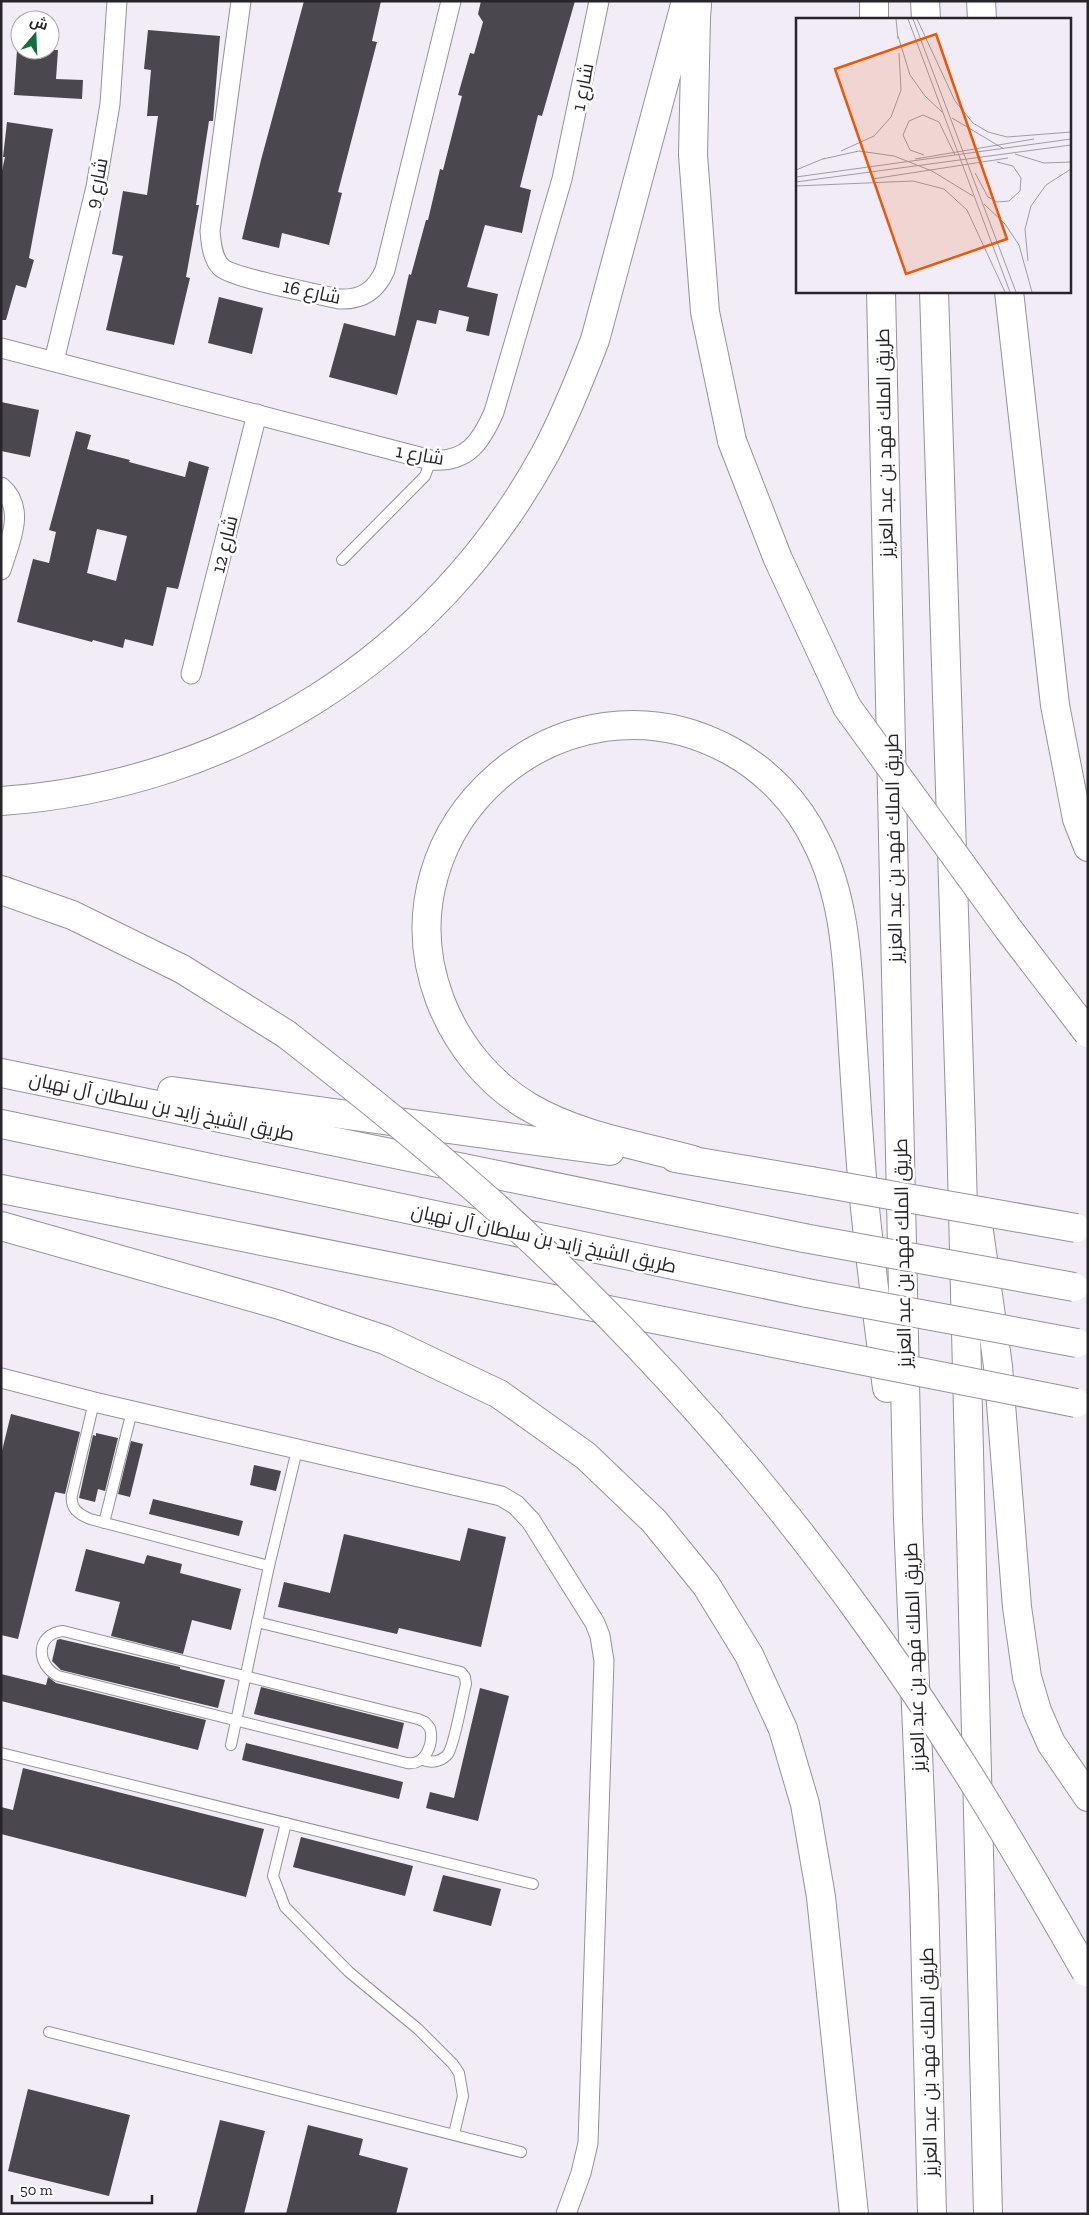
<svg xmlns="http://www.w3.org/2000/svg" width="1089" height="2215" viewBox="0 0 1089 2215" font-family="'Zilla Slab',Cairo,serif">
  <style>
    .building { fill: #4b474f; fill-rule: evenodd }
    .lines { fill: none; stroke-linecap: round; stroke-linejoin: round }
    .lane-casing { stroke: #97919b; stroke-width: 12 }
    .street-casing { stroke: #97919b; stroke-width: 21 }
    .highway-casing { stroke: #97919b; stroke-width: 30 }
    .lane { stroke: #fff; stroke-width: 10 }
    .street { stroke: #fff; stroke-width: 19 }
    .highway { stroke: #fff; stroke-width: 28 }
    .highway-bridge-casing { stroke: #97919b; stroke-width: 30; stroke-linecap: butt }
    .highway-bridge { stroke: #fff; stroke-width: 28 }
    .labels { text-anchor: middle; stroke-width: 5; stroke-linejoin: round; paint-order: stroke }
    .street-label { font-size: 19px; fill: #272529; stroke: #fff }
    .inset-road { fill: none; stroke: #a09ca4; stroke-width: 1 }
    .view { fill: #e8590c; fill-opacity: 0.15; stroke: #e8590c; stroke-width: 2.5 }
    .inset-edge { fill: none; stroke: #272529; stroke-width: 2.5 }
  </style>
  <rect width="100%" height="100%" fill="#f1ecf6"/>
  <g class="building">
    <path d="M304,1H381L372,41L377,42L338,192L342,193L329,245L282,233L279,248L242,239L261,160Z"/>
    <path d="M481,1H575L542,116L538,115L520,187L531,190L522,233L485,225L467,287L498,294L489,336L466,331L469,317L439,310L436,324L417,320L397,395L329,377L344,323L395,336L409,274L411,275L426,220H428L440,169L443,170L462,96L458,95L470,53L474,54L483,22L478,14Z"/>
    <path d="M148,30L220,36L213,121H209L196,205H199L186,277L190,278L174,345L106,330L123,256L112,254L123,191L147,195L158,116H147L151,70L144,69Z"/>
    <path d="M17,50H58L56,79L83,80L82,99L14,95Z"/>
    <path d="M7,122L53,129L29,258L34,260L26,288L16,285L6,320H1V175L5,157H3Z"/>
    <path d="M219,297L263,308L252,354L208,343Z"/>
    <path d="M1,402L39,410L30,457L1,451Z"/>
    <path d="M76,431L91,435L87,449L130,460L129,462L185,477L189,461L209,467L178,589L167,587L153,646L125,639L123,648L93,640L92,642L17,622L33,559L49,563L56,532L49,530ZM97,529L127,536L116,581L87,573Z"/>
    <path d="M11,1414L80,1432L65,1494L55,1492L18,1639L1,1635V1455Z"/>
    <path d="M96,1433L118,1438L105,1491L98,1489L95,1502L79,1498L93,1435L96,1436Z"/>
    <path d="M131,1441L143,1444L130,1497L118,1494Z"/>
    <path d="M254,1465L281,1471L276,1491L250,1485Z"/>
    <path d="M153,1499L243,1521L239,1536L149,1514Z"/>
    <path d="M468,1528L506,1537L481,1647L399,1628L397,1634L278,1607L284,1582L330,1593L344,1534L460,1561Z"/>
    <path d="M86,1549L144,1564L147,1555L182,1564L180,1573L241,1589L231,1630L192,1620L183,1654L111,1636L120,1602L75,1591Z"/>
    <path d="M60,1639L180,1667V1669L225,1680L218,1708L61,1670L52,1661L57,1640Z"/>
    <path d="M1,1674L46,1685L48,1677L56,1683L206,1720L198,1750L1,1701Z"/>
    <path d="M261,1687L404,1723L398,1749L254,1714Z"/>
    <path d="M480,1688L509,1696L478,1821L426,1808L430,1792L454,1798Z"/>
    <path d="M246,1743L403,1782L399,1799L242,1760Z"/>
    <path d="M23,1768L264,1829L246,1897L1,1834V1807L13,1810Z"/>
    <path d="M301,1837L413,1866L405,1896L293,1867Z"/>
    <path d="M443,1875L501,1889L491,1926L433,1911Z"/>
    <path d="M28,2089L130,2115L109,2196L8,2171Z"/>
    <path d="M220,2120L265,2131L244,2214H196Z"/>
    <path d="M308,2125L363,2139L359,2155L408,2168L396,2214H286Z"/>
  </g>
  <g class="lines">
    <defs>
      <g id="lane">
        <path d="M342,560L425,476L431,460"/>
        <path d="M94,1402L72,1495C70,1508 78,1514 90,1519L269,1566"/>
        <path d="M104,1523L132,1411"/>
        <path d="M257,1622L461,1672L465,1677L466,1684C462,1699 455,1743 448,1754C441,1762 432,1763 423,1760"/>
        <path d="M63,1631L418,1719L425,1722L430,1728C434,1743 426,1766 407,1763L58,1676C36,1665 35,1634 63,1631Z"/>
        <path d="M231,1745L269,1566L297,1450"/>
        <path d="M1,1753L533,1884"/>
        <path d="M286,1823L273,1876L285,1907L349,1972L418,2029L453,2064L459,2073L463,2096L454,2134"/>
        <path d="M49,2032L521,2152"/>
      </g>
      <g id="street">
        <path d="M241,1L210,231C211,242 212,258 221,267C232,278 318,294 339,299C362,300 376,291 385,270L451,1"/>
        <path d="M1,348L431,460C467,463 481,442 494,412L562,179L599,1"/>
        <path d="M54,361L96,187L110,104L117,1"/>
        <path d="M1,487C27,509 9,543 1,570"/>
        <path d="M191,674L257,414"/>
        <path d="M1,1378L94,1402L501,1496L516,1505L531,1521L595,1623L600,1636L604,1661L588,2143L581,2173L566,2214"/>
      </g>
      <g id="highway">
        <path d="M874,1V19"/>
        <path d="M925,1L926,19"/>
        <path d="M981,1L982,19"/>
        <path d="M697,5L696,17L693,155L705,312L732,441"/>
        <path d="M881,291L908,1519L924,1894L932,2214"/>
        <path d="M934,291L961,1131L988,2214"/>
        <path d="M1009,291L1055,705L1077,819L1088,847"/>
        <path d="M1,801C232,785 434,657 545,454C565,417 580,379 595,340L686,1"/>
        <path d="M1,890L72,915L182,969L286,1034"/>
        <path d="M1,1073L804,1238"/>
        <path d="M172,1091L610,1151"/>
        <path d="M1,1124L807,1293"/>
        <path d="M675,1158L811,1181"/>
        <path d="M693,1160C638,1145 578,1136 529,1107C488,1083 457,1044 440,1000C374,825 565,661 729,750C766,770 798,803 816,841C844,895 847,956 851,1016C854,1065 857,1115 861,1165C867,1240 877,1314 887,1388"/>
        <path d="M1,1189L804,1349"/>
        <path d="M977,1217L998,1366L1017,1607L1027,1677L1037,1711L1051,1743L1088,1797"/>
        <path d="M1,1226L280,1305L385,1340L499,1394L586,1456L654,1521L706,1585L749,1655L783,1729L805,1804L821,1897L854,2214"/>
      </g>
    </defs>
    <use href="#lane" class="lane-casing"/>
    <use href="#street" class="street-casing"/>
    <use href="#highway" class="highway-casing"/>
    <use href="#lane" class="lane"/>
    <use href="#street" class="street"/>
    <use href="#highway" class="highway"/>
    <defs>
      <g id="highway-bridge">
        <path d="M732,441L778,559L847,707L1009,930L1088,1033"/>
        <path d="M286,1034C358,1090 429,1147 498,1209C633,1332 761,1474 867,1623C948,1735 1018,1853 1086,1972"/>
        <path d="M811,1181L1076,1228"/>
        <path d="M804,1238L1074,1287"/>
        <path d="M807,1293L1077,1343"/>
        <path d="M804,1349L1076,1403"/>
      </g>
    </defs>
    <use href="#highway-bridge" class="highway-bridge-casing"/>
    <use href="#highway-bridge" class="highway-bridge"/>
  </g>
  <g class="labels">
    <g class="street-label">
      <text transform="translate(582 87) rotate(-79)" y="7">شارع 1</text>
      <text transform="translate(96 183) rotate(-79)" y="7">شارع 9</text>
      <text transform="translate(312 291) rotate(12)" y="7">شارع 16</text>
      <text transform="translate(884 443) rotate(-91)" y="7">طريق الملك فهد بن عبد العزيز</text>
      <text transform="translate(420 454) rotate(10)" y="7">شارع 1</text>
      <text transform="translate(224 544) rotate(-76)" y="7">شارع 12</text>
      <text transform="translate(893 848) rotate(-91)" y="7">طريق الملك فهد بن عبد العزيز</text>
      <text transform="translate(162 1106) rotate(12)" y="7">طريق الشيخ زايد بن سلطان آل نهيان</text>
      <text transform="translate(544 1238) rotate(12)" y="7">طريق الشيخ زايد بن سلطان آل نهيان</text>
      <text transform="translate(902 1253) rotate(-91)" y="7">طريق الملك فهد بن عبد العزيز</text>
      <text transform="translate(914 1657) rotate(-92)" y="7">طريق الملك فهد بن عبد العزيز</text>
      <text transform="translate(928 2062) rotate(-91)" y="7">طريق الملك فهد بن عبد العزيز</text>
    </g>
  </g>
  <g transform="translate(796 18)">
    <rect width="275" height="275" fill="#f1ecf6"/>
    <path class="inset-road" d="M100,1L102,21M112,1L214,274M117,1L220,274M121,1L159,83L177,105L192,114L211,119L275,114M102,18L114,57L129,78L146,94M156,100L208,131M45,133L78,118L95,99L105,72L103,35M219,136L248,145L275,144M128,137L114,132L107,117L113,103L127,97L143,104L159,137M27,141L63,133L98,138L136,153L177,178M119,141L238,121M0,152L29,140M179,155L192,179L201,184L213,183L224,173L225,160L217,148L201,144M0,159L275,121M76,161L212,140M0,164L275,127M0,168L117,163L148,171L171,192L209,274M188,186L209,206L223,227L236,274M232,243L229,211L235,188L250,167L275,151"/>
    <path class="view" d="M140,16L211,221L110,256L39,51Z"/>
    <rect width="275" height="275" class="inset-edge"/>
  </g>
  <rect width="1089" height="2215" fill="none" stroke="#272529" stroke-width="5"/>
  <g transform="translate(35 35) rotate(19)"><circle r="24" fill="#ffffff" stroke="#a9a8a9"/>
  <path d="M0-4L9 19L0 12L-9 19Z" fill="#136d40"/>
  <text y="-8" font-size="14" font-weight="bold" text-anchor="middle" fill="#272529">ش</text>
  </g>
  <path d="M12 2195v8h140v-8" fill="none" stroke="#272529" stroke-width="2.5"/>
  <text x="20" y="2195" font-size="15" fill="#272529" stroke="#ffffff" stroke-width="4" paint-order="stroke">50 m</text>
</svg>
